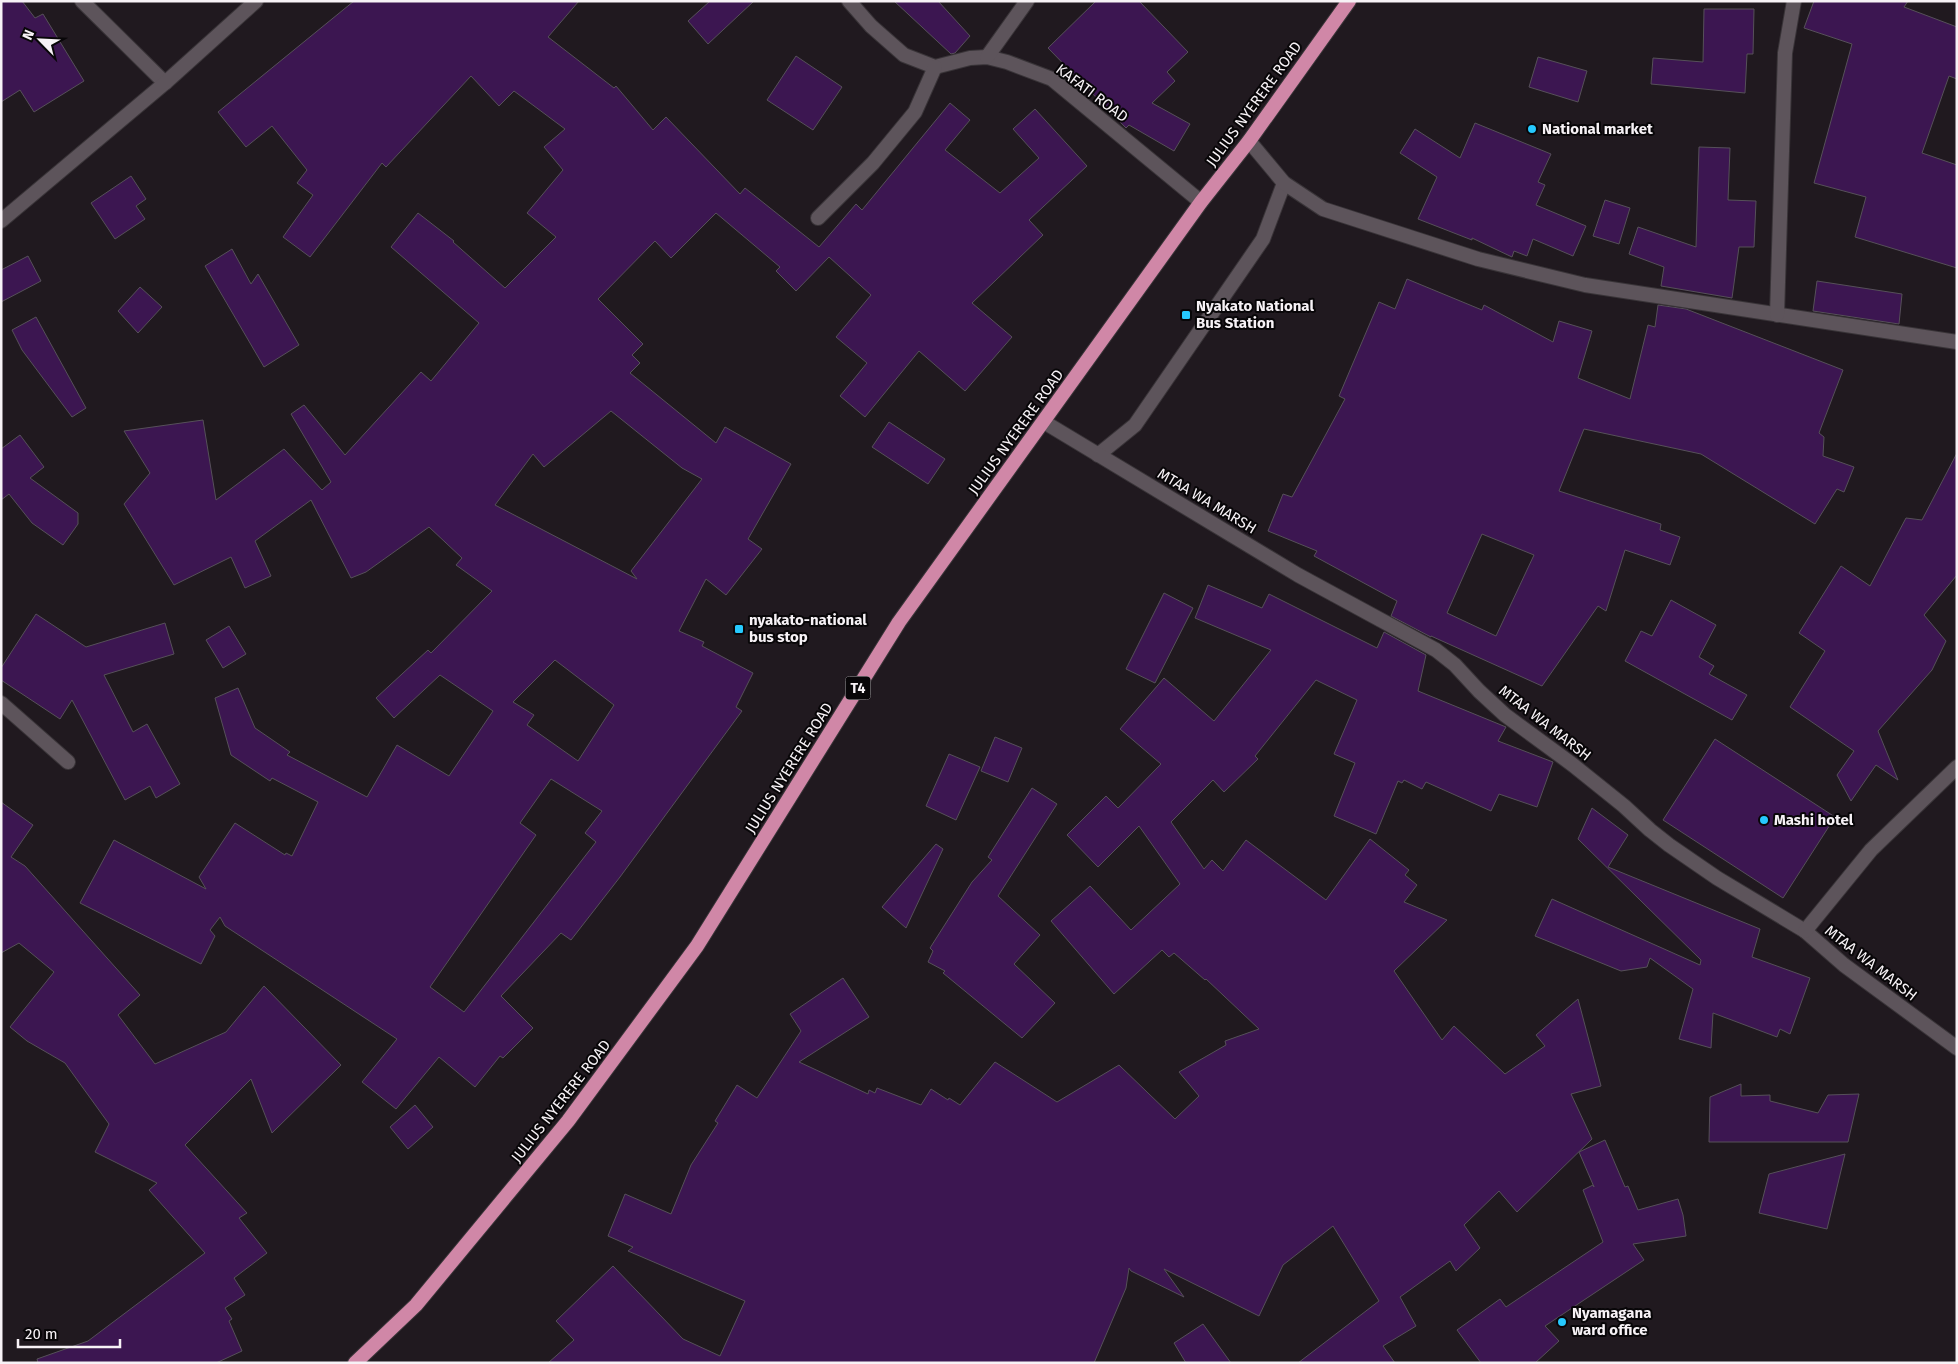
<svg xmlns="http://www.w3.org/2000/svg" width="1958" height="1364" viewBox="0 0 1958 1364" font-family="'Fira Sans',sans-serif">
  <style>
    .building { fill: #3c1651; stroke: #565059; fill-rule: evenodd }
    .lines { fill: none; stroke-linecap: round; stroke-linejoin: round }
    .service-casing { stroke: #393438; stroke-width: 16 }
    .minor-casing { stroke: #393438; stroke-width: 16 }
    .trunk-casing { stroke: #393438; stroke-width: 16 }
    .service { stroke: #5d545b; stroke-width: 14 }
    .minor { stroke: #5d545b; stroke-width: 14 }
    .trunk { stroke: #d087a7; stroke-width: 14 }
    .poi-dot { fill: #26c9fe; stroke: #080608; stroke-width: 2 }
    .labels { text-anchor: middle; stroke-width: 4; stroke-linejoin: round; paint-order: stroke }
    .shield { fill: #080608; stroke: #afabaf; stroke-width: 1 }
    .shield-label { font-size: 14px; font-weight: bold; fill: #f7f2f6 }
    .street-label { font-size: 15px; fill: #f7f2f6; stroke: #080608 }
    .poi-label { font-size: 15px; font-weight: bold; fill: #f7f2f6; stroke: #080608; text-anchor: start }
  </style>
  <rect width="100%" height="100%" fill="#20191f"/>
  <g class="building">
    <path d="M1,1H22L35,18L43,14L84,81L34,112L20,90L1,102Z"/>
    <path d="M354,1H579L548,37L614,88L616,86L653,130L666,117L740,194L745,188L819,247L856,204L862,210L950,103L970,120L945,150L1000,193L1039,158L1013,129L1035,109L1087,166L1029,220L1043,235L972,303L1012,337L965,391L919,351L865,417L840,396L867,363L836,337L871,295L829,257L796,291L776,271L780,267L716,213L671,258L655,241L598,299L643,344L632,355L640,363L630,373L716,443L725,427L791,464L748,539L762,549L726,595L706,579L679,631L704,642L702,646L753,673L736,707L742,711L620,877L571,940L561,933L501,996L533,1028L503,1058L500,1056L475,1087L439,1057L396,1109L362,1082L397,1039L225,926L220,917L210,930L215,936L201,964L80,903L114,840L206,889L199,877L235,823L285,855L286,853L292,856L318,802L272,778L270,781L231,755L215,698L238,688L255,728L290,752L287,755L367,797L397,745L449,776L493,711L440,675L394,718L376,698L428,650L431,653L492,591L456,565L462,558L429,527L366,572L351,578L311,500L255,541L271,576L245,588L231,557L174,585L124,504L150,473L124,431L203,420L216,500L284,449L322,490L331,482L291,414L304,405L345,455L421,372L431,381L479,323L391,247L418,213L454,241L453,242L505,288L556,237L527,213L563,170L544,147L565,129L514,91L499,106L471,76L386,167L382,163L310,257L283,237L313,195L297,183L307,170L272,126L246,147L218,112ZM611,411L682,468L702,479L631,571L637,579L495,505L533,454L544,467ZM555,660L614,705L578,761L527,725L534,715L513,702ZM551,779L602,811L585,833L596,842L464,1012L430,987L536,835L520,823Z"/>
    <path d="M710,1H754L708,44L688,21Z"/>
    <path d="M894,1H938L970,36L955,53L951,54Z"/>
    <path d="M1096,1H1139L1188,52L1167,72L1175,81L1152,103L1190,124L1174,151L1129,125L1126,128L1048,48Z"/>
    <path d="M1814,1H1908L1904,7L1957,27V79L1949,76L1922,153L1957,165V268L1855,237L1866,197L1814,183L1852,44L1804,28Z"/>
    <path d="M1704,9H1754L1753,54H1747L1745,93L1651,84L1653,58L1703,62Z"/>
    <path d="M796,56L842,87L813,130L767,100Z"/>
    <path d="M1538,57L1587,71L1578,102L1529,87Z"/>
    <path d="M1475,123L1551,154L1538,182L1545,185L1536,205L1586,226L1573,256L1533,239L1527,256L1514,251L1512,257L1472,238V240L1418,219L1437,177L1400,153L1415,129L1460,158Z"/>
    <path d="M1699,147L1730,148L1728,200L1756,201L1754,247H1739L1732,298L1661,286L1664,267L1629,254L1638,227L1696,247Z"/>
    <path d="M131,176L146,199L136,206L145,219L115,239L91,203Z"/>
    <path d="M1605,200L1630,208L1619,244L1593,236Z"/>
    <path d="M232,249L251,284L258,274L299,345L264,367L205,266Z"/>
    <path d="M28,256L41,281L1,302V270Z"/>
    <path d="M1407,279L1482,310L1484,305L1553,342L1559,321L1592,331L1578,378L1630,399L1648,325L1655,327L1658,305L1686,309L1843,370L1819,433L1824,437L1823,456L1854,467L1844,492L1837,489L1815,524L1701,454L1584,429L1559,491L1661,524L1660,530L1680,537L1670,565L1625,550L1606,611L1598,606L1542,686L1431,636V637L1391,616L1397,601L1314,556L1317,551L1268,531L1283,494L1292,497L1345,399L1339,396L1379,302L1395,309ZM1482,534L1534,555L1496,636L1447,613Z"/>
    <path d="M1817,281L1902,294L1899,324L1813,311Z"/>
    <path d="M140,287L162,307L138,333L118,311Z"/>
    <path d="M36,317L86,408L72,417L22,350L12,330Z"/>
    <path d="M889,422L945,459L928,484L872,447Z"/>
    <path d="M20,435L44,467L30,478L78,513V524L63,545L32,523L9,494L1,500V449Z"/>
    <path d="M1957,453V575L1924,615L1946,641L1932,670L1878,731L1898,780L1876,765L1851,801L1837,775L1854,751L1790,707L1825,651L1799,633L1841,566L1870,586L1906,518L1922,520Z"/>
    <path d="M1208,585L1262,608L1269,594L1377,648L1384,632L1426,655L1418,691L1506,727L1498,741L1553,762L1537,807L1499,794L1491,811L1426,782L1422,789L1404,780L1402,783L1398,781L1376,834L1334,816L1355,763L1334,754L1357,700L1316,680L1255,756L1258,759L1224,792L1213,780L1171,822L1204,869L1212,860L1223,871L1246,840L1326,900L1370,839L1409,870L1405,875L1417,885L1404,902L1447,920L1394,971L1442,1040L1454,1026L1505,1074L1545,1046L1536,1035L1578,999L1601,1086L1571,1094L1592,1139L1517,1212L1499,1191L1464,1225L1480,1248L1456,1271L1450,1261L1400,1297L1416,1326L1383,1346L1395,1363H1298L1379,1301L1333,1226L1283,1265L1259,1316L1164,1269L1184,1297L1131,1271L1129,1268L1126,1288L1094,1363H548L574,1340L556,1321L613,1266L683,1339L720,1356L745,1301L628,1251L633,1247L608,1236L625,1194L671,1214L691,1165L718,1123L715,1121L737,1085L757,1098L801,1031L790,1014L843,978L869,1017L799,1062L868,1094L869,1090L875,1093L877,1088L921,1105L931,1089L948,1100L949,1098L960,1105L995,1062L1057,1102L1119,1065L1175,1119L1199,1096L1179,1072L1226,1045L1225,1041L1259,1029L1206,979L1205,980L1174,953L1169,957L1162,950L1114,994L1051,921L1090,886L1131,930L1180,884L1139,826L1098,867L1067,835L1106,796L1118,808L1161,764L1120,729L1164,678L1214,721L1271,650L1195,618Z"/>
    <path d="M1164,593L1193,608L1155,683L1126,669Z"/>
    <path d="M1671,600L1716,625L1699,657L1714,666L1709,674L1747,695L1732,720L1625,661L1641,631L1652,636Z"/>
    <path d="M36,614L86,647L165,623L174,654L104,675L133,732L147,724L180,784L156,798L150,786L125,800L72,700L60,719L1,680V668Z"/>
    <path d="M229,626L246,654L223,668L206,640Z"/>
    <path d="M995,737L1022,748L1008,782L981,771Z"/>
    <path d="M1715,739L1835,817L1783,898L1663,820Z"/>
    <path d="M949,754L980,767L956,820L926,806Z"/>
    <path d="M1032,788L1057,804L998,896L1040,935L1014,964L1055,1003L1022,1038L943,973L945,971L928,962L933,951L930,948L972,882L992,860L988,857Z"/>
    <path d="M1,802L33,825L11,857L25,866L140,995L118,1015L155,1064L226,1032L264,986L341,1065L272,1133L251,1079L185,1145L247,1213L239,1218L267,1253L234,1278L245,1295L225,1308L232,1319L229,1321L242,1351L216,1363H38L37,1359L88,1341L205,1253L149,1190L157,1183L95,1152L109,1124L65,1063L27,1041L10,1027L54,972L19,943L1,953Z"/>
    <path d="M1592,808L1628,835L1608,867L1760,929L1752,957L1810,978L1790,1034L1780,1029L1777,1037L1713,1013L1711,1048L1679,1039L1693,989L1650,958L1647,967L1621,971L1535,936L1552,899L1700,965L1701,960L1578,839Z"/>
    <path d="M936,844L943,849L906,928L882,907Z"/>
    <path d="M1741,1084V1096L1770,1095V1101L1818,1113L1828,1095L1859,1094L1848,1142H1709L1710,1097Z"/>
    <path d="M415,1105L433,1127L408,1149L390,1127Z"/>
    <path d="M1605,1140L1625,1187L1628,1186L1638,1210L1678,1199L1683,1215L1686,1236L1633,1244L1644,1260L1545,1326L1559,1341L1535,1363H1481L1457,1330L1500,1299L1506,1307L1603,1242L1583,1190L1593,1185L1594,1187L1579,1152Z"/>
    <path d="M1845,1154L1827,1229L1759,1213L1769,1174Z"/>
    <path d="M1203,1324L1231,1363H1186L1174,1343Z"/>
  </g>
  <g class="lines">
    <defs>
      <path id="service" d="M1098,455L1135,425L1263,239L1284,183"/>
      <g id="minor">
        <path d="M82,1L165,83"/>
        <path d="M849,1L871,26L904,55L935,67L970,58L987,57L1007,62L1052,79L1201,202"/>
        <path d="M987,57L1027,1"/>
        <path d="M1249,141L1284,183L1323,209L1478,259L1585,285L1957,342"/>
        <path d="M818,218L873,163L915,112L935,67"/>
        <path d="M1,221L165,83L256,1"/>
        <path d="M1777,315L1785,53L1794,1"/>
        <path d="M1044,422L1298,575L1436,650L1455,665L1479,691L1505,715L1573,765L1624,806L1650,830L1669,845L1717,878L1805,931L1844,965L1957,1048"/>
        <path d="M1,703L68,762"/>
        <path d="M1805,931L1871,850L1957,767"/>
      </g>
      <path id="trunk" d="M355,1363L416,1305L568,1121L697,946L899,622L1201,202L1249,141L1349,1"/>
    </defs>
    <use href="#service" class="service-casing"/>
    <use href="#minor" class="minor-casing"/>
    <use href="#trunk" class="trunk-casing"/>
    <use href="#service" class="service"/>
    <use href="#minor" class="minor"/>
    <use href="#trunk" class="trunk"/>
  </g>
  <g class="poi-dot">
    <circle cx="1532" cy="129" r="5"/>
    <rect x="1181" y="310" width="10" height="10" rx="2.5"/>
    <rect x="734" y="624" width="10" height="10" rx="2.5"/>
    <circle cx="1764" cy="820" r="5"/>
    <circle cx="1562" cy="1322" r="5"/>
  </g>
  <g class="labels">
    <rect class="shield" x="845.5" y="676.5" width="25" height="23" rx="4"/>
    <g class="shield-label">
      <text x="858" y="693">T4</text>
    </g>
    <g class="street-label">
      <text transform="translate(1092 93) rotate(37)" y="5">KAFATI ROAD</text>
      <text transform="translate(1254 104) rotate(-54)" y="5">JULIUS NYERERE ROAD</text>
      <text transform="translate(1016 432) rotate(-54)" y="5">JULIUS NYERERE ROAD</text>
      <text transform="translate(1207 501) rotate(31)" y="5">MTAA WA MARSH</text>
      <text transform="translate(1545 723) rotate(38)" y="5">MTAA WA MARSH</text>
      <text transform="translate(789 768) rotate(-58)" y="5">JULIUS NYERERE ROAD</text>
      <text transform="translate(1871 963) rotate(38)" y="5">MTAA WA MARSH</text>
      <text transform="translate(561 1101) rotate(-52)" y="5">JULIUS NYERERE ROAD</text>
    </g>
    <g class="poi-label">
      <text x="1542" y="134">National market</text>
      <text x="1196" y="311">Nyakato National<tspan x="1196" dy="17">Bus Station</tspan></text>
      <text x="749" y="625">nyakato-national<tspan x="749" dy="17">bus stop</tspan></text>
      <text x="1774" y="825">Mashi hotel</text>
      <text x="1572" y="1318">Nyamagana<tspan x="1572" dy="17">ward office</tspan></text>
    </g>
  </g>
  <rect width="1958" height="1364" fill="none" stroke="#f7f2f6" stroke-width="5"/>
  <g transform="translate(40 40) rotate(294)" stroke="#080608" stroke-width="4" paint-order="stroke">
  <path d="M0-4L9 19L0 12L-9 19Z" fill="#f7f2f6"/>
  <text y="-8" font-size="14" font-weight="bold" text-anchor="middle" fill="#f7f2f6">N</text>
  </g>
  <path d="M18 1339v8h102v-8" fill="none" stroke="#f7f2f6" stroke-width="2.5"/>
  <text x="25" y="1339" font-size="15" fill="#f7f2f6" stroke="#080608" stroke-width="4" paint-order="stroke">20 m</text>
</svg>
